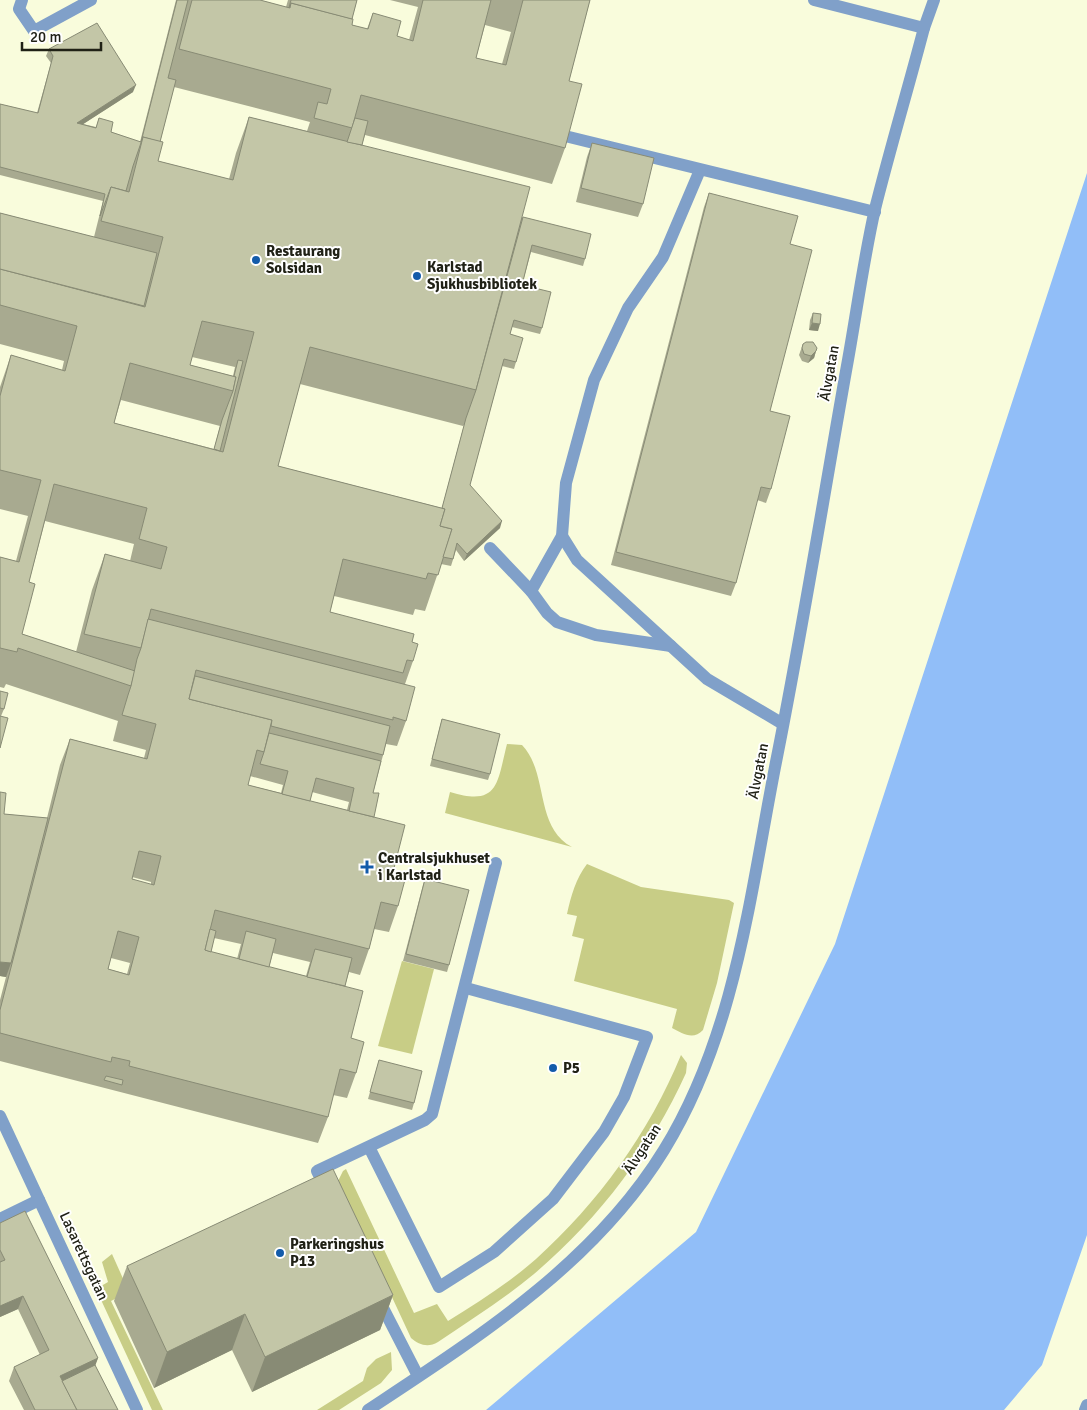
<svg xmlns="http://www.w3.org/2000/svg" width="1087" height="1410" viewBox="0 0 1087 1410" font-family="Signika,sans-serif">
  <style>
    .green { fill: #c8cd86 }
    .water { fill: #91bef8 }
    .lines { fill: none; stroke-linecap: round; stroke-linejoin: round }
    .minor { stroke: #80a0c9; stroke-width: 12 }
    .wall { fill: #a8aa90; fill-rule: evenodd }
    .shaded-wall { fill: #888b75 }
    .building { fill: #c3c6a7; stroke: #888b75; fill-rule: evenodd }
    .poi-dot { fill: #135baa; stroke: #fff; stroke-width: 2 }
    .labels { text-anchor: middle; stroke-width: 4; stroke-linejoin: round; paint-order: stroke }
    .poi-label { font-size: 15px; font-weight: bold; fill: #202116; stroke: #fff; text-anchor: start }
    .street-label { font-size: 15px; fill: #202116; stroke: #fff }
  </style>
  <rect width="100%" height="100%" fill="#f9fcdc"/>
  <g class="green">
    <path d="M507,744L522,745C549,773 534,827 572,847L445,813L450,792C499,807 497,783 507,744Z"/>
    <path d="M587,864L641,887L729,900L734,903L717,983L703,1030C693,1041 682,1033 672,1028L677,1009L574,981L584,939L572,936L577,916L567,914C571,896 576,878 587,864Z"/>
    <path d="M402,961L434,969L412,1054L378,1046Z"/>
    <path d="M681,1055L687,1063L686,1073C651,1150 599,1219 534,1274C504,1299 470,1320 438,1342C428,1348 419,1345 411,1338L338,1181L343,1171L346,1169L414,1313L437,1304L448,1321C478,1302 509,1283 536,1259C598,1203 649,1133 681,1055Z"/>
    <path d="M112,1254L129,1292L111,1301L163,1410H152L96,1289L108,1282L102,1262Z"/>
    <path d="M391,1352L392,1370L381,1383L339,1410H317L363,1381L367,1368L376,1359Z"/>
  </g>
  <path class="water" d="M1087,173V1235L1042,1365L1004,1410H486L696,1232L835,944Z"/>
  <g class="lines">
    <g class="minor">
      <path d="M22,0L19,9L34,31L91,0"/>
      <path d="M814,0L924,28"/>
      <path d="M565,136L875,212"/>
      <path d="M562,536L577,560L707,679L783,724"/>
      <path d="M490,548L531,591L547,613L557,622L596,635L671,646"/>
      <path d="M531,591L562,536L566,483L594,380L628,308L663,257L700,170"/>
      <path d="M0,1116L137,1410"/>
      <path d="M369,1147L439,1287L494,1252L553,1199L604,1132L624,1097L647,1037L466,988"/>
      <path d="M326,1189L317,1171L425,1120L432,1114L496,863"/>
      <path d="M0,1219L39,1200"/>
      <path d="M377,1299L381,1304L418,1376"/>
      <path d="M368,1410C477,1338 594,1264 664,1150C736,1033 750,894 776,762C802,632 823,501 846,371C856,317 863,262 875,209C890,149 908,89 924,28L934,0"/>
      <path d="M1085,1410L1087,1405"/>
    </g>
  </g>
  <g class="wall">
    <path d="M176,0H260L286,7L288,0H357L352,19V25L367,29L373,13L397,36L409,40L418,7L390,0H590L569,81L565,148L552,184L365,135L362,145L522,217L585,259L583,266L531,252L522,285L542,328L540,334L512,327L510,334L516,362L514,369L502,366L470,485L500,528L464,561L456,550L451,566L441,564L425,611L415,609L413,615L334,596L330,612L412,642L413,661L405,684L406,721L397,746L386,744L373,793L374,817L393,872L398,906L389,932L374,929L369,949L360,975L349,972L345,986L351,1038L356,1073L347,1098L333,1095L328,1117L318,1143L0,1061V1000L6,977L0,976L4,814L47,818L60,765L70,739L144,758L146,750L113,741L118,721L6,684L4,688L0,687V557L16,561L28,516L0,509V387L11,355L62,370L64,361L0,344V213L94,237L103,201L0,175V104L37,113L51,63L46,56L49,49L133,92L83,124L96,127L99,118L111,132L140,142ZM485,25L511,32L502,64L476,58ZM174,87L310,122L307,131L249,117L236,153L229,179L158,161L160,142ZM192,357L235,367L233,376L190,365ZM300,384L463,426L464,425L442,508L278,466ZM121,400L220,426L214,449L114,423ZM45,521L134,544L130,561L105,554L92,590L76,652L22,634L29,582ZM250,776L283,785L281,793L248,785ZM312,792L349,802L347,810L310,801ZM132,877L151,882V885L132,879ZM214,938L241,944L237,959L211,952ZM273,953L310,962L306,976L269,967ZM111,958L130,963L127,974L108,969Z"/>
    <path d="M592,143L643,204L638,217L576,202L587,157Z"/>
    <path d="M709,193L790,244L770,411L771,489L766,503L757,500L736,583L731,596L611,565L704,207Z"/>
    <path d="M813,313L818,331L809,330L810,320Z"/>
    <path d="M803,344L816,351L814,358L808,363L802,361L799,355Z"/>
    <path d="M0,691L4,709L1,716H0Z"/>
    <path d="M442,719L490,774L488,780L430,766L440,726Z"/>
    <path d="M425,879L449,965L447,972L403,961L423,885Z"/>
    <path d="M379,1060L414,1103L412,1110L368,1099Z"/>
    <path d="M0,1223L98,1358L95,1365L118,1410H24L9,1381L14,1367L40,1355L18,1309L0,1317Z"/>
    <path d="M127,1266L393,1295L380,1330L252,1392L232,1350L154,1388L114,1301Z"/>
  </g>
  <g class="shaded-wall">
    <path d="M136,85L133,92L74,130L77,123Z"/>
    <path d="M812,323L820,324L818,331L809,330Z"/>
    <path d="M816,351L814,358L808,363L811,356Z"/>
    <path d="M502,521L500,528L464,561L467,554Z"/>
    <path d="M0,962L11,963L6,977L0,976Z"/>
    <path d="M393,1295L380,1330L252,1392L265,1357Z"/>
    <path d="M23,1296L18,1309L0,1317V1306Z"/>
    <path d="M245,1314L232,1350L154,1388L167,1352Z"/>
    <path d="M98,1358L93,1372L60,1387V1376Z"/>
  </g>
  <g class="building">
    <path d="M177,0H188L168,78L176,80L160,142L143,137L133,166L126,191L111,187L100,216L105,194L0,167V104L38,113L53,56L49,49L97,23L136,85L77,123L96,128L99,118L113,122L111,132L141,142Z"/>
    <path d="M192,0H260L290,8L291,3L353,19L352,25L368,29L373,13L401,21L397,36L413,41L423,0H491L476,58L506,65L523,0H590L569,81L582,84L565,148L361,95L352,128L314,118L318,102L327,104L331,89L179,49Z"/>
    <path d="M291,0H357L352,19L291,3L289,8Z"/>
    <path d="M249,117L530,187L476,390L310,347L278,466L445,509L440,526L452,529L438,575L428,573L426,579L343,559L330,612L414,634L412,642L418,644L413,661L407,660L403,673L151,609L141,648L84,634L105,554L161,569L167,547L139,539L147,508L54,484L29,582L35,584L22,634L135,671L131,686L18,648L17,652L0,648V557L19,562L41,480L0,470V396L11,355L65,371L77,326L0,305V269L145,307L163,237L101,221L111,187L129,192L143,137L163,142L158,161L233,180ZM202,321L254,332L223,452L114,423L130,363L233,391L236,377L190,365Z"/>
    <path d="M355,118L368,121L362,145L347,142Z"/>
    <path d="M592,143L654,158L643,204L581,188Z"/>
    <path d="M709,193L798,216L790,244L812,250L770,411L790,416L771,489L761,487L736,583L616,552Z"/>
    <path d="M0,213L157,253L144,306L0,269Z"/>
    <path d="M523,217L591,234L585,259L532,245L522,285L551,292L542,328L514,320L510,334L523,338L516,362L504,359L470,485L502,521L467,554L457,543L453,559L443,557L452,529L440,526L445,509L442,508L466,418L476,390Z"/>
    <path d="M813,313L821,314L820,324L812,323Z"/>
    <path d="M806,342H813L817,348L816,351L811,356L804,354L802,348L803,344Z"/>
    <path d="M238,360L243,361L220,451L214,449L222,420L233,391L236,377L234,376Z"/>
    <path d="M148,619L415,687L406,721L393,717V720L196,670L189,699L272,720L264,752L257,750L248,785L405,825L393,872L406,876L398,906L381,902L369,949L215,910L205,950L363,991L351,1038L364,1042L356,1073L340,1069L328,1117L129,1066L130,1061L112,1057L111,1062L0,1033V1010L70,739L147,759L156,724L122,715L128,695L131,686L137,659L141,648ZM139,851L161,856L154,885L132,879ZM118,931L139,937L129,975L108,969Z"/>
    <path d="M195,676L390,726L383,755L271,726L272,720L189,699Z"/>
    <path d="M0,691L8,693L4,709L0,708Z"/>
    <path d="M0,716L8,718L0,748Z"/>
    <path d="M442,719L500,734L490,774L432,759Z"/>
    <path d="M269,733L381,761L373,793H379L374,817L349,811L354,788L316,778L310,801L282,794L288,771L260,764L264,752Z"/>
    <path d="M0,792L6,793L4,814L48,818L11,963L0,962Z"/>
    <path d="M425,879L469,890L449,965L406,954Z"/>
    <path d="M210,929L216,931L211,952L205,950Z"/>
    <path d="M246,931L276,939L269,967L239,959Z"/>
    <path d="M315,949L352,958L345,986L307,977Z"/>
    <path d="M379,1060L422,1071L414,1103L370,1092Z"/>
    <path d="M106,1076L123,1080L122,1085L104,1080Z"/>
    <path d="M333,1169L393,1295L265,1357L245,1314L167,1352L127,1266Z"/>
    <path d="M25,1211L98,1358L60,1376L77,1410H35L14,1367L49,1350L23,1296L0,1306V1262L5,1260L0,1250V1223Z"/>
    <path d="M95,1365L118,1410H77L62,1381Z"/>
  </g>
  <g class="poi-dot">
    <circle cx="256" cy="260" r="5"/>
    <circle cx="417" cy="276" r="5"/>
    <path d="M364.5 859.5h5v5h5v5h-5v5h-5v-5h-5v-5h5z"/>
    <circle cx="553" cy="1068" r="5"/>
    <circle cx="280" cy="1253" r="5"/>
  </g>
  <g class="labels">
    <g class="poi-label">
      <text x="266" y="256">Restaurang<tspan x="266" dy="17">Solsidan</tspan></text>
      <text x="427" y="272">Karlstad<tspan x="427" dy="17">Sjukhusbibliotek</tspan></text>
      <text x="378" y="863">Centralsjukhuset<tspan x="378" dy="17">i Karlstad</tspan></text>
      <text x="563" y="1073">P5</text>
      <text x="290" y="1249">Parkeringshus<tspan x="290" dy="17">P13</tspan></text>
    </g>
    <g class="street-label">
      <text transform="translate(829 373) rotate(-80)" y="5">Älvgatan</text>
      <text transform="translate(758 771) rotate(-79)" y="5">Älvgatan</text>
      <text transform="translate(642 1149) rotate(-57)" y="5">Älvgatan</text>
      <text transform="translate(84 1256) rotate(65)" y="5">Lasarettsgatan</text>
    </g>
  </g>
  <path d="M22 42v8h79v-8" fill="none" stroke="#202116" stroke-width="2.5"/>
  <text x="30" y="42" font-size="15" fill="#202116" stroke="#ffffff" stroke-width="4" paint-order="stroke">20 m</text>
</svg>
